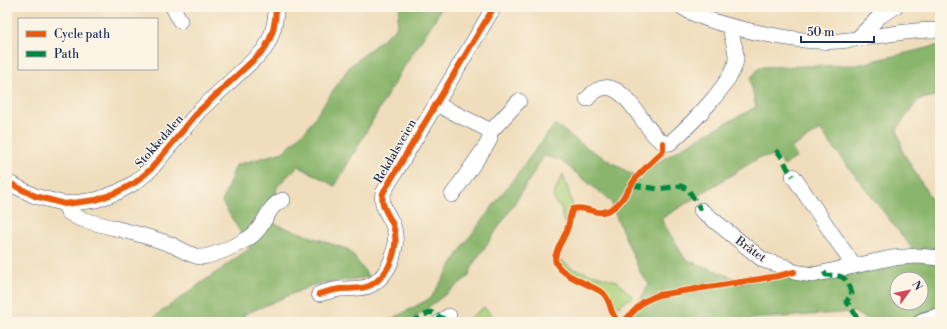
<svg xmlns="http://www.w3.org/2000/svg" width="947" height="329" viewBox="0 0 947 329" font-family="'Libre Bodoni',serif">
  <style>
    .green { fill: #add37d; stroke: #64816e }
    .forest { fill: #8ab56c; stroke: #527265; fill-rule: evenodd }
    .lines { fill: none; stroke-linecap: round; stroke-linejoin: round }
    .minor-casing { stroke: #3b496c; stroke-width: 16 }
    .major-casing { stroke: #3b496c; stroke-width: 20 }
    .minor { stroke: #fff; stroke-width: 15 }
    .major { stroke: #fff; stroke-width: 18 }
    .quiet { stroke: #00873e; stroke-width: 5; stroke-dasharray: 10 5; stroke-linecap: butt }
    .cycleway-casing { stroke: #fcf5e5; stroke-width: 8 }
    .cycleway { stroke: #e8590c; stroke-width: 6 }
    .labels { text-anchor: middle; stroke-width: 3; stroke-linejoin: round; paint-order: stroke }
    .street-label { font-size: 12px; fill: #1b2f5e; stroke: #fcf5e5 }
  </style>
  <rect width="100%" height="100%" fill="#fcf5e5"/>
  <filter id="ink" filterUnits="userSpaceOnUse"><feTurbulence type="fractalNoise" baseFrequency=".025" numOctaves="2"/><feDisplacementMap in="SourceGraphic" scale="8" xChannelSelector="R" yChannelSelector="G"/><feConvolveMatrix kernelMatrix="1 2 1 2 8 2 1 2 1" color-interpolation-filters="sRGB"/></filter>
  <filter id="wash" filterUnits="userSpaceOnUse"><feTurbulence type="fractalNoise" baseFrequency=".012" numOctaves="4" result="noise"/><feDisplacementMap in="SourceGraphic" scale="16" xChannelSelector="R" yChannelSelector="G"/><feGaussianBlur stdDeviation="0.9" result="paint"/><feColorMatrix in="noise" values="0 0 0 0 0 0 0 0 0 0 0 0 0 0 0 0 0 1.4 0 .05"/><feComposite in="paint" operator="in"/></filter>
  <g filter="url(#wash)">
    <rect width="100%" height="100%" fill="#efddbb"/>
    <g class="green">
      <path d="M563,174L573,206L569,212L566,224L562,217V208L556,204L553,196Z"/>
      <path d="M561,260L573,269L617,281L633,297L622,303L615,310C614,287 589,282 572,273C567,270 563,266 560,262Z"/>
      <path d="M484,307L497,322H465Z"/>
    </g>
    <g class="forest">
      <path d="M400,7H441L436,18L401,71L335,186L298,166L277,187L272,223L349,250L369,277L313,285L243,315L248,322H147L250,248L222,202L236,165L283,152L307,129L350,66L396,28Z"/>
      <path d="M940,45V95L918,100L897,129L903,152L940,214V322H871L854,312L751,319L746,322H627L649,284L641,274L612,207V202L560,160L544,156L509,212L474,263L468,277L409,322H386L431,298L465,243L555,124L587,148L635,176L700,137L756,107L750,79L760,67L856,65ZM820,130L917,255L794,272L744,282L685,259L661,219L760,157L777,156L784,166L797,157L791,148ZM897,279H921V303H897Z"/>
    </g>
  </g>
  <g filter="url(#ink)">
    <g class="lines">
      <defs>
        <g id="minor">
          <path d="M173,7L180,21"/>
          <path d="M682,7C712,27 803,44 839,41C873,38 906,29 940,30"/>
          <path d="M858,38L880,16L895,7"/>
          <path d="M587,99C624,56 646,149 670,143C688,127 733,83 736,60C737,49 731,37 730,27"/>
          <path d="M436,104L489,130L493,129L519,101"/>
          <path d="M793,176L854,266"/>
          <path d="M7,182L35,196L65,204L96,200L118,192L136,182L151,169L199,111L264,50C273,36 276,23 276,7"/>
          <path d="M452,195L486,146L490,139L489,130"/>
          <path d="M65,204L68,212L78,218C109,228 142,233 172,245C181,249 191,256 201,257C212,257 239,244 249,238C266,227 266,206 283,200"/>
          <path d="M701,210L763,260L786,267L794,272L813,275L891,258L918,256L940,258"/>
          <path d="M319,294C326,292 333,290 340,289C350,288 362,290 371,285C391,274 400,245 393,225C388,213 380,206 383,193L494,7"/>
          <path d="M440,322L449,316"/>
        </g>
        <path id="major" d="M923,322L940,317"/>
      </defs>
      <use href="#minor" class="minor-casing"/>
      <use href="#major" class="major-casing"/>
      <use href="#minor" class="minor"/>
      <use href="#major" class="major"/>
      <g class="quiet">
        <path d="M776,150C786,160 784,166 793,176"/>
        <path d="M632,185L658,189L681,186L688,189L701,210"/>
        <path d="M824,272L826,275C847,276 844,276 852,294L846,302L851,307L859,322"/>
        <path d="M411,322L430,312L444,319"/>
      </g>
      <defs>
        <g id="cycleway">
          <path d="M7,182L35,196L65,204L96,200L118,192L136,182L151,169L199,111L264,50C273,36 276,23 276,7"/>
          <path d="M319,294C326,292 333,290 340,289C350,288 362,290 371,285C391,274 400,245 393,225C388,213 380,206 383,193L494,7"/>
          <path d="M619,322C609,315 612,301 603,293C591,284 555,275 555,258C556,249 563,240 566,232C570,225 569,215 573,209C584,205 593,214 603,212C621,209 627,189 637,177C644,168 654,160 663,151V143"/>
          <path d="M623,322L643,302L658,295L778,276L794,272"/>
        </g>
      </defs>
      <use href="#cycleway" class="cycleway-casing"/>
      <use href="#cycleway" class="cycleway"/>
    </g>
  </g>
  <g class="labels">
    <g class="street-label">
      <text transform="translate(159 141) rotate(-49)" y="4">Stokkedalen</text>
      <text transform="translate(395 151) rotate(-60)" y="4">Rekdalsveien</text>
      <text transform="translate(751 249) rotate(36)" y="4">Bråtet</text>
    </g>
  </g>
  <rect width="947" height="329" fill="none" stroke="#fcf5e5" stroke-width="24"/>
  <rect x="18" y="18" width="140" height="52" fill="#fcf5e5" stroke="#a2a6af"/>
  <rect x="26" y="31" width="20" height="6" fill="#e8590c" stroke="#a2a6af"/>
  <text x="54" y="38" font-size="12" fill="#1b2f5e">Cycle path</text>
  <rect x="26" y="51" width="20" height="6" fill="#00873e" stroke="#a2a6af"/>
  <text x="54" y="58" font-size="12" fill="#1b2f5e">Path</text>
  <g transform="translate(909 291) rotate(57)"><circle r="19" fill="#fcf5e5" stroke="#a2a6af"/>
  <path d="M0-3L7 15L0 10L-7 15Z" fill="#d1495b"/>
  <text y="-6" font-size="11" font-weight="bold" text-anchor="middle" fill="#1b2f5e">N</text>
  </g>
  <path d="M801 36v6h73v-6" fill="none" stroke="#1b2f5e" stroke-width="2"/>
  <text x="807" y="36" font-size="12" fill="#1b2f5e" stroke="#fcf5e5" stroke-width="3" paint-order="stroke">50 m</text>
</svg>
